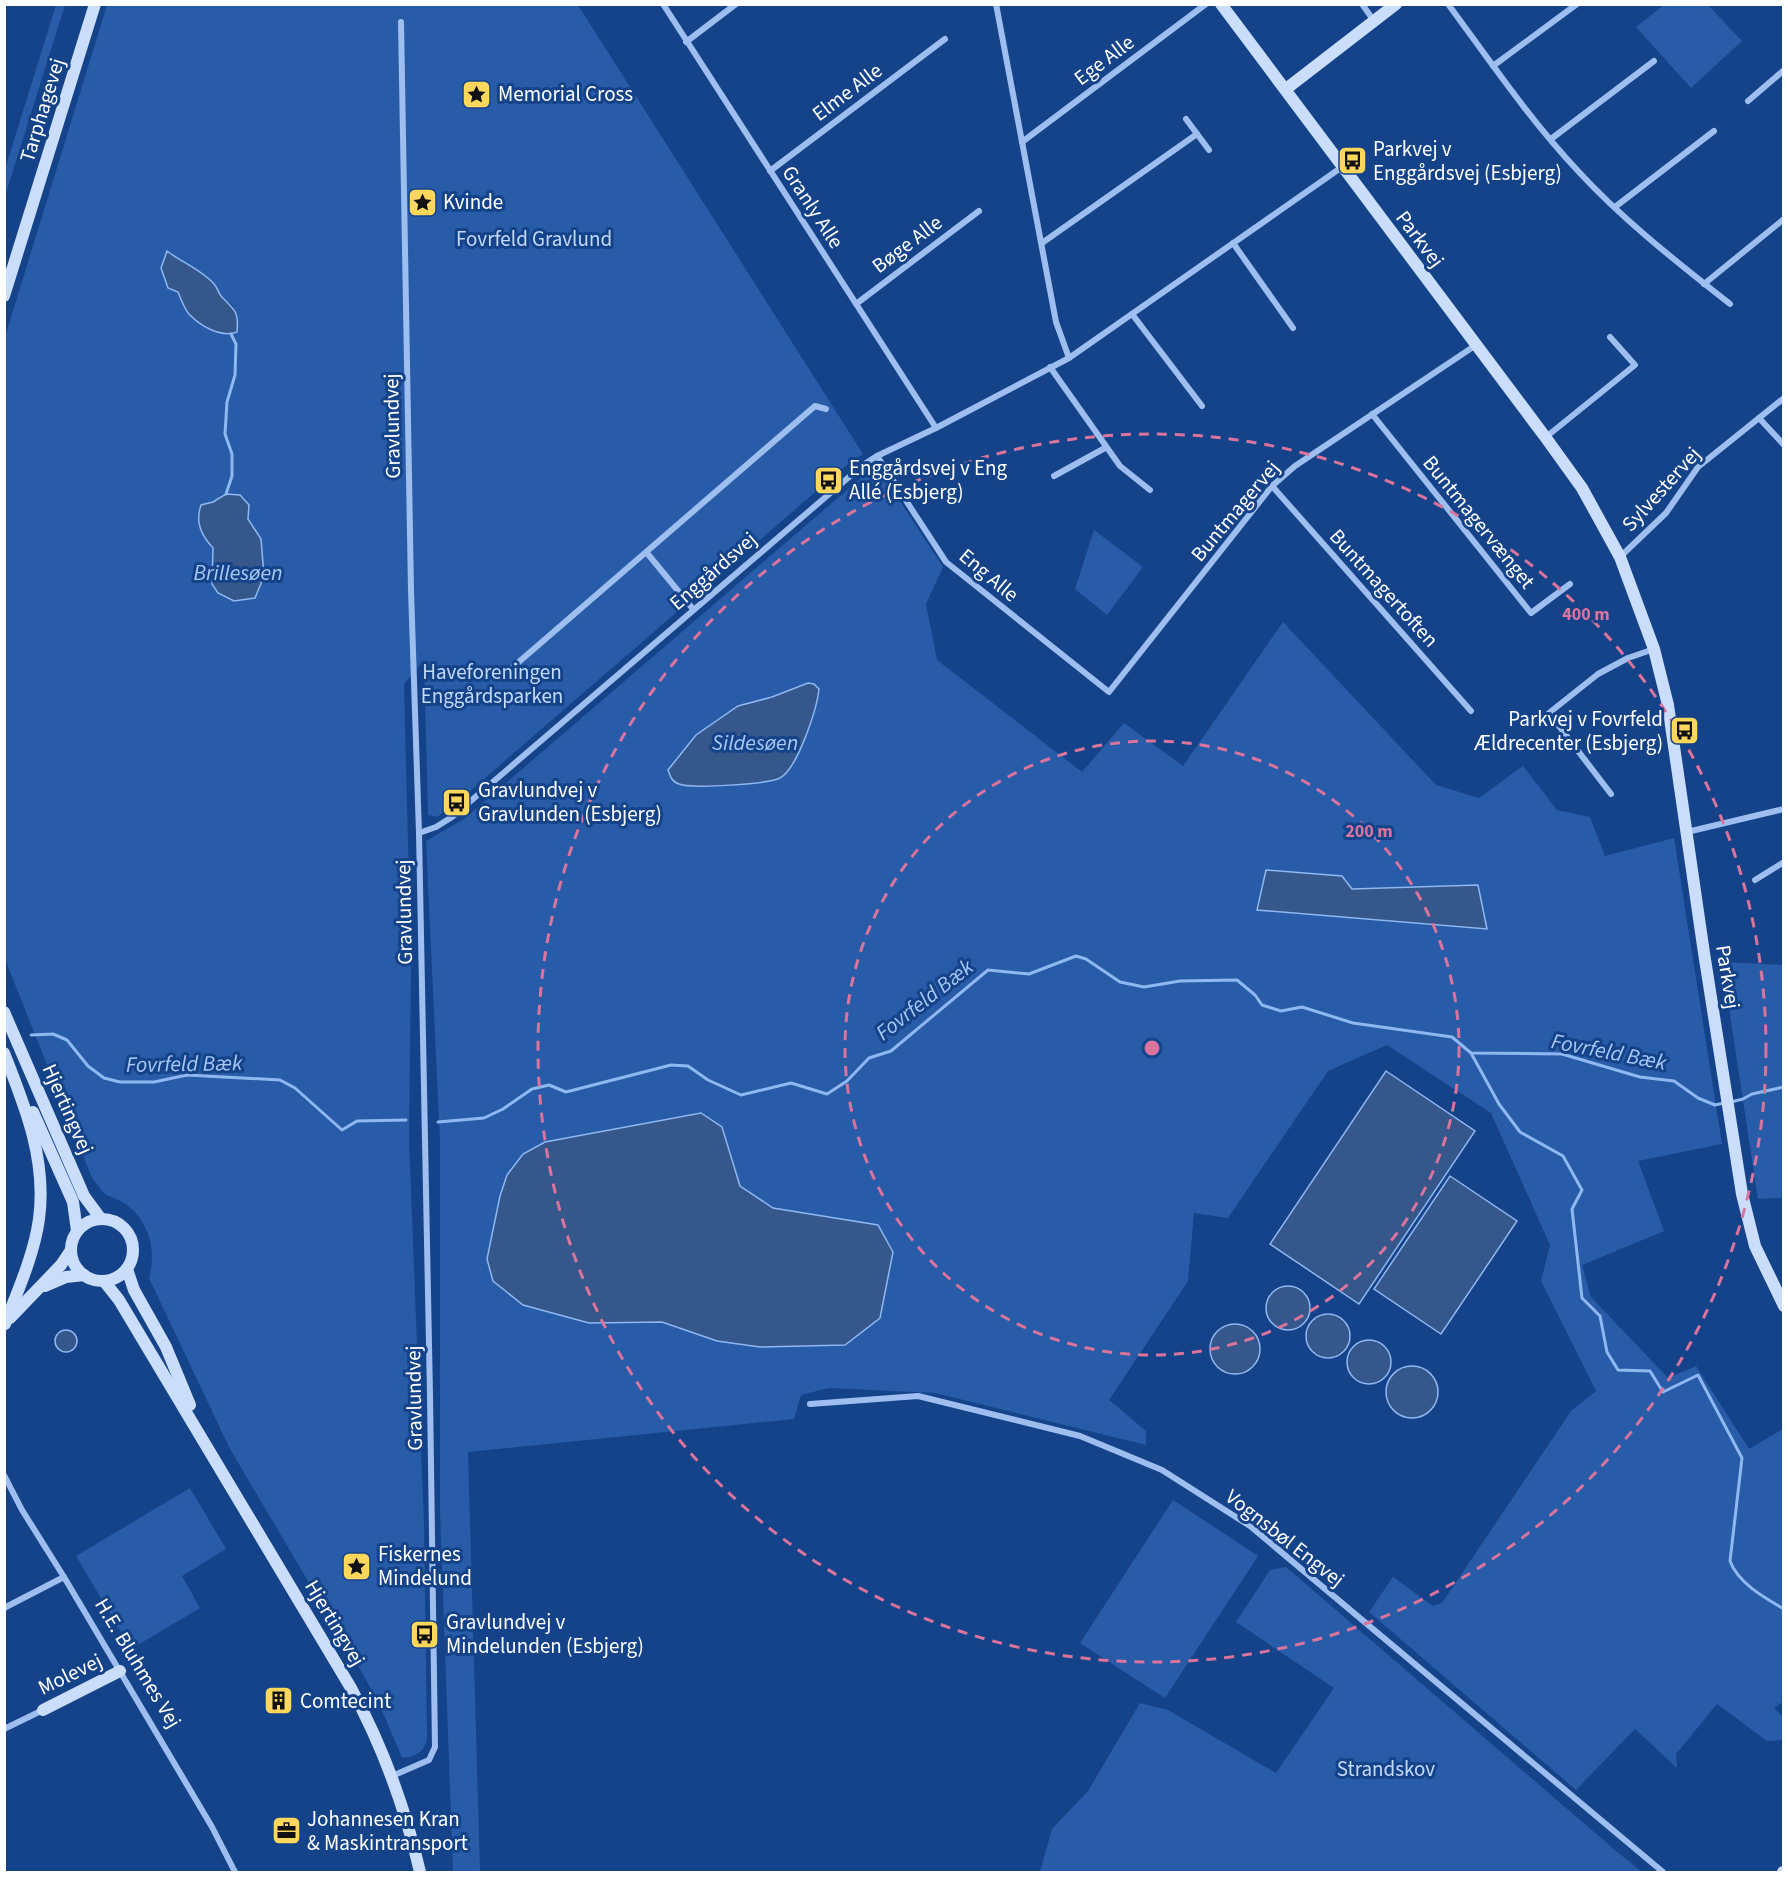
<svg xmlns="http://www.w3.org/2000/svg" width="1788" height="1877" viewBox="0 0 1788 1877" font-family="'Source Sans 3',sans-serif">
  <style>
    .green { fill: #285ca8; fill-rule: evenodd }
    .water { fill: #35578b; stroke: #8fb8f2; stroke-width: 1.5 }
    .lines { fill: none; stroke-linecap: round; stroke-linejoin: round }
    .stream { stroke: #8fb8f2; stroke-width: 3 }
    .street { stroke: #9dbeef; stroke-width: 6 }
    .secondary { stroke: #caddfa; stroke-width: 12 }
    .ring { fill: none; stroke: #da749d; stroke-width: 3; stroke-dasharray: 10 8 }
    .labels { text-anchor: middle; stroke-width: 6; stroke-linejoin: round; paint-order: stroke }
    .street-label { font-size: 21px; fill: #fff; stroke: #154389 }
    .poi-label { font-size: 21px; fill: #fff; stroke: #154389; text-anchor: start }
    .park-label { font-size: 21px; fill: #c3dafb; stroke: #154389 }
    .water-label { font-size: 22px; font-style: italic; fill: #a8c8f6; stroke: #154389 }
    .centre { fill: #da749d; stroke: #154389; stroke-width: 3 }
    .ring-label { font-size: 18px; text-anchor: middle; font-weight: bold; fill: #da749d; stroke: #154389; stroke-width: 6; stroke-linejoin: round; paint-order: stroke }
  </style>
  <rect width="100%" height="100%" fill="#154389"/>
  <g class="green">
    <path d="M56,5H65L5,196V169Z"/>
    <path d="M107,5H578L863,454L843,468L455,804L437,817L428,815L424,660L404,684L411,964L409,1139L424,1525L427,1739C425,1751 414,1759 402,1757L378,1702L360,1669L230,1449L149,1278C157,1250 149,1220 124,1203C119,1200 113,1198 107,1195C101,1192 97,1183 92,1178L5,959V337ZM167,251L213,283L220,295L234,307L189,313L178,292Z"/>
    <path d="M1664,5H1708L1742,41L1691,88L1636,27Z"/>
    <path d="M868,472H881L943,567L926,604L937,660L1082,772L1124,723L1183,766L1283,622L1436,785L1479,798L1523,766L1557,810L1590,817L1605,856L1674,838L1722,1144L1638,1161L1664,1231L1582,1265L1591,1297L1668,1378L1696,1366L1749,1449L1783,1429L1784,1701L1774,1708L1783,1717V1740L1767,1741L1717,1704L1676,1754L1677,1768L1635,1729L1576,1790L1369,1612L1393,1577L1433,1606L1442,1603L1571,1411L1596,1391L1541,1281L1550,1245L1491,1113L1387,1045L1328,1071L1228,1218L1194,1213L1188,1281L1109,1400L1146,1431V1445L935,1393L829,1388L801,1395L794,1419L468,1452L480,1872H453L440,1512V1141L426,841L464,819ZM723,1127L740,1186L773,1208L878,1225L717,1341L662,1322L589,1323L487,1259L500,1196L507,1175Z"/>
    <path d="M1094,530L1143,567L1107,615L1075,589Z"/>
    <path d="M1722,962L1783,965V1198L1758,1199Z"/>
    <path d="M190,1488L226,1549L182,1576L200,1608L131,1649L76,1556Z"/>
    <path d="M1173,1500L1258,1556L1165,1698L1080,1643Z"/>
    <path d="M1286,1567L1615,1850L1642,1872H1040L1052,1829L1088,1791L1140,1703L1168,1710L1276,1773L1334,1688L1236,1622L1270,1570Z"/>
  </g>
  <g class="water">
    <path d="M167,251C181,262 202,270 214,284C217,287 218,292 221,296C234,310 239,310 237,332C221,338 200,326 189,314C184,308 181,299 178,292L168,288L161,268Z"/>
    <path d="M226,494L240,495L249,505L248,519L261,539L264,576L255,598L234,601L218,593L212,584L213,548C201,535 195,522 201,505L213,502Z"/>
    <path d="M808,683L814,684L819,689C817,708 798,768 780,778C768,784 692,789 679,784C672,782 670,776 668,770L696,735L738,706L772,697Z"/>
    <path d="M1266,870L1342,876L1352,889L1478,885L1487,929L1257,910Z"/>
    <path d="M1386,1071L1475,1131L1359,1304L1270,1244Z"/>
    <path d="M701,1113L722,1127L740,1186L773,1208L878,1225L893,1252L880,1318L845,1345L760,1347L717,1341L662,1322L589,1323L523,1305L493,1281L487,1259L500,1196L507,1175L523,1154L545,1142Z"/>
    <path d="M1450,1176L1517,1221L1441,1334L1374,1289Z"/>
    <circle cx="1288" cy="1308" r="22"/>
    <circle cx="1328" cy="1336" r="22"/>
    <circle cx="1235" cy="1349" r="25"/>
    <circle cx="66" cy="1341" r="11"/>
    <circle cx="1369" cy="1362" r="22"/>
    <circle cx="1412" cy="1392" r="26"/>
  </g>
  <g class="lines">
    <g class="stream">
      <path d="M231,334L236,344L235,375L227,402L225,434L232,454V475"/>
      <path d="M226,494L232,476"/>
      <path d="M31,1035L53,1034L67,1040L88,1066L104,1078L120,1082H154L187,1075L280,1080L295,1088L342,1130L357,1121L406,1120"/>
      <path d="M1471,1053L1499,1104L1520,1132L1563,1156L1582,1190L1572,1209L1582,1298L1600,1316L1607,1352L1618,1370L1650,1371L1663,1392L1698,1375L1742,1458L1730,1561C1738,1583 1765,1598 1784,1609"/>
      <path d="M1731,1102L1743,1099L1752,1094L1784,1087"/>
      <path d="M438,1122L484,1118L503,1109L532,1089L549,1085L566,1092L671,1065L688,1066L708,1080L741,1095L791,1083L827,1094L847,1081L869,1058L891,1051L988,970L1029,974L1076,956L1086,959L1120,982L1144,987L1180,981L1237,980L1255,995L1262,1005L1281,1011L1302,1007L1353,1023L1452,1037L1471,1053L1562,1054L1640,1077L1674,1081L1698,1098L1715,1105L1724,1103"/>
    </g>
    <g class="street">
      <path d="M663,4L936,428"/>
      <path d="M996,4L1056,322L1069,358"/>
      <path d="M1362,4L1374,21"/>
      <path d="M1448,4C1490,61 1530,120 1578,171C1624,221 1677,262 1730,304"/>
      <path d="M686,42L736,4"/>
      <path d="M1493,66L1577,4"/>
      <path d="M1748,101L1784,70"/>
      <path d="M1186,119L1209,150"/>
      <path d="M1551,139L1654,61"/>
      <path d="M1022,142L1206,4"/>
      <path d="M770,171L945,39"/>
      <path d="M1615,207L1714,131"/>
      <path d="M1042,243L1197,134"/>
      <path d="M1233,243L1293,328"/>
      <path d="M1704,284L1784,219"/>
      <path d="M856,304L979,211"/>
      <path d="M1132,314L1202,406"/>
      <path d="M1050,367L1120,466L1150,490"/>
      <path d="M1372,414L1531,613L1570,584"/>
      <path d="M1759,418L1784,445"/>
      <path d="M1546,437L1635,365L1610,337"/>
      <path d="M877,456L946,562L1109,692L1272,486L1295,466L1476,345"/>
      <path d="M1054,476L1105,448"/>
      <path d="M1272,486L1471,711"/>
      <path d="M647,553L693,609"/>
      <path d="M1620,557L1666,513L1698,467L1784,398"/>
      <path d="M472,676L500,675L513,667L815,406L826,409"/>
      <path d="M1611,794L1549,713L1598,674L1628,658L1654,649"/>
      <path d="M1687,832L1784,809"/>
      <path d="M419,833L436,827L452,817L863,465L877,456L936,428L1069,358L1342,167"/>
      <path d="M1755,880L1784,862"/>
      <path d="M810,1404L918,1396L1080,1436L1162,1470L1250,1526L1663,1872"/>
      <path d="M4,1475L22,1510L64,1577L212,1827L235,1872"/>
      <path d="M4,1608L64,1577"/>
      <path d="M4,1729L43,1710"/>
      <path d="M392,1776L429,1760L435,1747L430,1395L419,833L411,590L401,22"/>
    </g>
    <g class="secondary">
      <path d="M1221,4L1546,438L1582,488L1620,557L1654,649L1668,705L1704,953L1742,1194L1755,1246L1784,1306"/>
      <path d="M1286,89L1396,4"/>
      <path d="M4,296L95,4"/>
      <path d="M4,1012L84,1196L101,1219"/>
      <path d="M4,1053C25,1106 47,1160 39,1219C34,1255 18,1290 5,1324"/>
      <path d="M33,1112L73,1202L77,1231"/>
      <circle cx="102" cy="1250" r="31"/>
      <path d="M127,1269L134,1290L166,1347L190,1405"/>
      <path d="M104,1281L119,1300L351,1688C383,1747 405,1807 420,1872"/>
      <path d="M45,1286L66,1277L84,1275"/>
      <path d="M10,1318L61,1265L71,1250"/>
      <path d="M43,1710L120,1671"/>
      <path d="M1783,1872H1784"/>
    </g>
  </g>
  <g class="ring">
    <circle cx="1152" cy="1048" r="307"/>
    <circle cx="1152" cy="1048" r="614"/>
  </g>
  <defs>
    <symbol id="sight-square" viewBox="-11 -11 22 22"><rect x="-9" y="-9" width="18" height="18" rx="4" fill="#ffd75a" stroke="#154389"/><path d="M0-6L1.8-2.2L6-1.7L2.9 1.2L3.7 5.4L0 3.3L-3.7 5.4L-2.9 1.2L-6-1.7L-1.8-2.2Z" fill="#111"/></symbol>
    <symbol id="bus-square" viewBox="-11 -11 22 22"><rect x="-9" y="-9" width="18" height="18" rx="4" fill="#ffd75a" stroke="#154389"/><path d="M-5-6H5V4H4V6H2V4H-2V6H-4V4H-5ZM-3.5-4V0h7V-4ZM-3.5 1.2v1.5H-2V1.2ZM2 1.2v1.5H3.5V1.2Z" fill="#111"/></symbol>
    <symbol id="building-square" viewBox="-11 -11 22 22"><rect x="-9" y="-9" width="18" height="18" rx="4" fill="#ffd75a" stroke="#154389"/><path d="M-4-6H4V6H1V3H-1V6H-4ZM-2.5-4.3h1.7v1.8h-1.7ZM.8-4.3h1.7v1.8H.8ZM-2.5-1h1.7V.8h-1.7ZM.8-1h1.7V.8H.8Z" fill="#111"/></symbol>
    <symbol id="office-square" viewBox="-11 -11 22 22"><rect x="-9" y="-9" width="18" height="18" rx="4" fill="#ffd75a" stroke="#154389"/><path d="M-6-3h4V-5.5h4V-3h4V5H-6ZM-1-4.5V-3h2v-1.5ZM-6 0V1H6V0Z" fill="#111"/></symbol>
  </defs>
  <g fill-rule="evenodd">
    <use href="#sight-square" x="460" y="78" width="33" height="33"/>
    <use href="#bus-square" x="1336" y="144" width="33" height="33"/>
    <use href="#sight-square" x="406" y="186" width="33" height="33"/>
    <use href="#bus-square" x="812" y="464" width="33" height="33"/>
    <use href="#bus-square" x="1668" y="714" width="33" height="33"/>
    <use href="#bus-square" x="440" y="786" width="33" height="33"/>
    <use href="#sight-square" x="340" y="1550" width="33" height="33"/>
    <use href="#bus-square" x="408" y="1618" width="33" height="33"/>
    <use href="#building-square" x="262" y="1684" width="33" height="33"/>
    <use href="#office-square" x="270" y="1814" width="33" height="33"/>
  </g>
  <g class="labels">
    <g class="street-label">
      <text transform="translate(1104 60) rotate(-37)" y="7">Ege Alle</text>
      <text transform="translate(847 92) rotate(-37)" y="7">Elme Alle</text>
      <text transform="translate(42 110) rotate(-73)" y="7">Tarphagevej</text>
      <text transform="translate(813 207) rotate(57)" y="7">Granly Alle</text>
      <text transform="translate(1420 239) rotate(53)" y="7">Parkvej</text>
      <text transform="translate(907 244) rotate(-37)" y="7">Bøge Alle</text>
      <text transform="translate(392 426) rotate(-91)" y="7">Gravlundvej</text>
      <text transform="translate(1661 489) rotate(-48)" y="7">Sylvestervej</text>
      <text transform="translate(1235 511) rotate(-50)" y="7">Buntmagervej</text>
      <text transform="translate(1479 522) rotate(51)" y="7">Buntmagervænget</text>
      <text transform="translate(713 571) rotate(-41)" y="7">Enggårdsvej</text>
      <text transform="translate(989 575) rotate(40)" y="7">Eng Alle</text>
      <text transform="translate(1384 588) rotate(48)" y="7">Buntmagertoften</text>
      <text transform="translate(404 912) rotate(-91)" y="7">Gravlundvej</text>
      <text transform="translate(1728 977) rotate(81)" y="7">Parkvej</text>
      <text transform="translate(68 1109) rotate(66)" y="7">Hjertingvej</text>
      <text transform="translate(414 1398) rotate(-91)" y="7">Gravlundvej</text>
      <text transform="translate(1285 1538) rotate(38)" y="7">Vognsbøl Engvej</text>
      <text transform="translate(335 1623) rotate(59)" y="7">Hjertingvej</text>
      <text transform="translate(138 1663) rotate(59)" y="7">H.E. Bluhmes Vej</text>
      <text transform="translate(70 1674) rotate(-26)" y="7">Molevej</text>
    </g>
    <g class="poi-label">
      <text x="498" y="101">Memorial Cross</text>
      <text x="1373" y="156">Parkvej v<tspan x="1373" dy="24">Enggårdsvej (Esbjerg)</tspan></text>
      <text x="443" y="209">Kvinde</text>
      <text x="849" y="475">Enggårdsvej v Eng<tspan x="849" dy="24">Allé (Esbjerg)</tspan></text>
      <text x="1663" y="726" text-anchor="end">Parkvej v Fovrfeld<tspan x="1663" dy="24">Ældrecenter (Esbjerg)</tspan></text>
      <text x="478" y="797">Gravlundvej v<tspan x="478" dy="24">Gravlunden (Esbjerg)</tspan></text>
      <text x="378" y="1561">Fiskernes<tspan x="378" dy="24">Mindelund</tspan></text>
      <text x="446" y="1629">Gravlundvej v<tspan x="446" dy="24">Mindelunden (Esbjerg)</tspan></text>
      <text x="300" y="1708">Comtecint</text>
      <text x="307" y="1826">Johannesen Kran<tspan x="307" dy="24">&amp; Maskintransport</tspan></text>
    </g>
    <g class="park-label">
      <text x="534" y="246">Fovrfeld Gravlund</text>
      <text x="492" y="679">Haveforeningen<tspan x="492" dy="24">Enggårdsparken</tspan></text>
      <text x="1386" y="1776">Strandskov</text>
    </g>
    <g class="water-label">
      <text x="238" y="580">Brillesøen</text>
      <text x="755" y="750">Sildesøen</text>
      <text transform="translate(924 999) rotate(-38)" y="8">Fovrfeld Bæk</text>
      <text transform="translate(1609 1051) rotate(11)" y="8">Fovrfeld Bæk</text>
      <text transform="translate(184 1063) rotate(-1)" y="8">Fovrfeld Bæk</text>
    </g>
  </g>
  <circle cx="1152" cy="1048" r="9" class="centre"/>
  <g class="ring-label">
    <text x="1586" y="620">400 m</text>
    <text x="1369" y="837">200 m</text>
  </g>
  <rect width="1788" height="1877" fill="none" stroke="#ffffff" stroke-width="12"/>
</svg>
